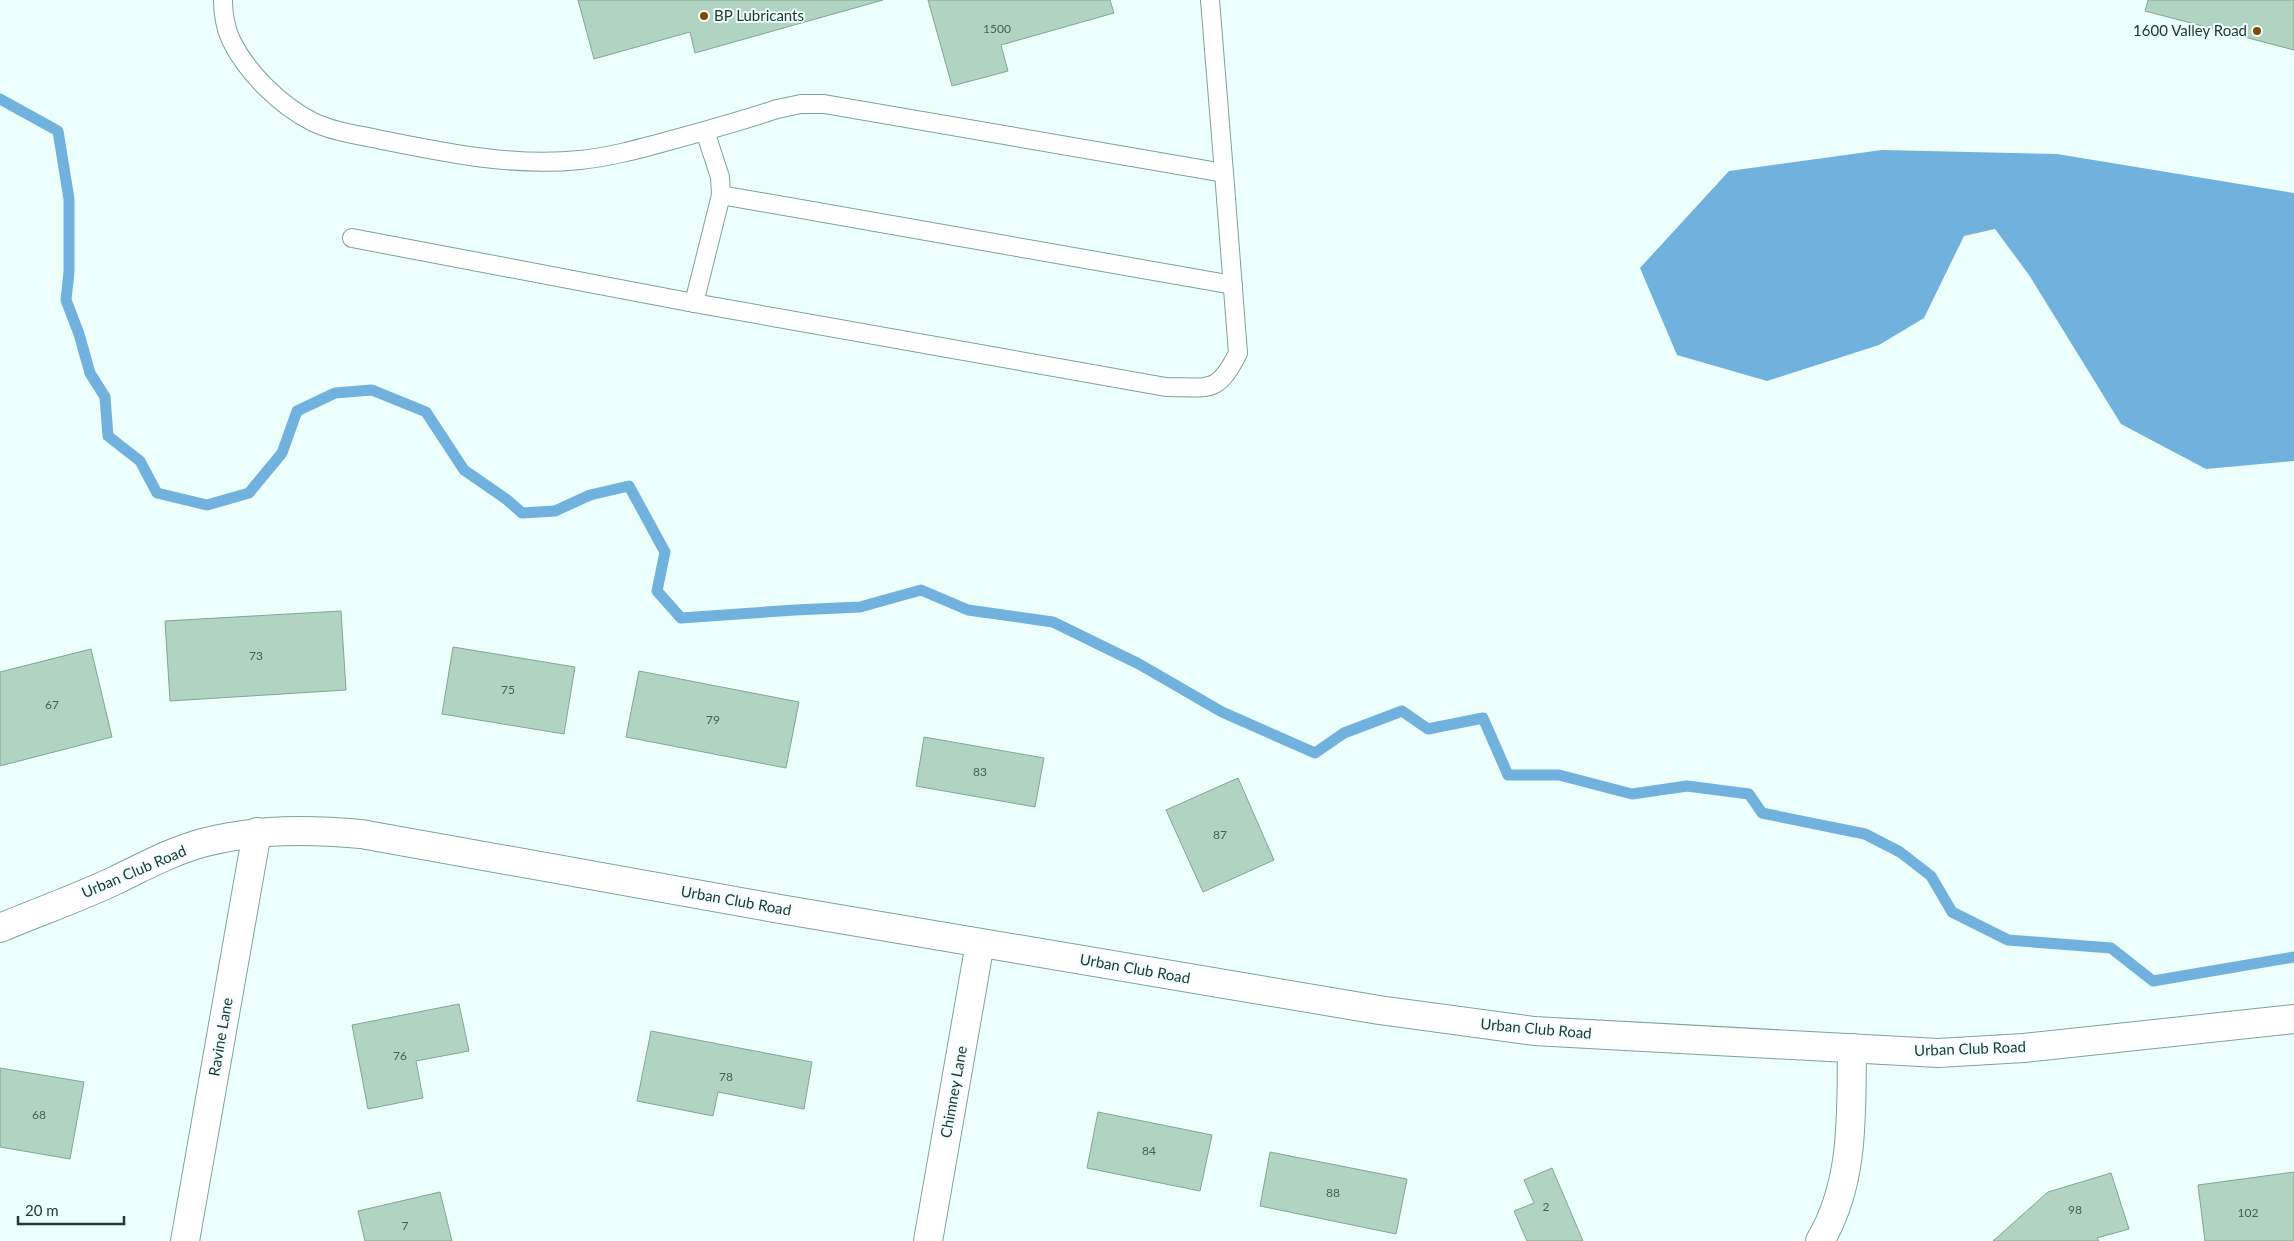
<svg xmlns="http://www.w3.org/2000/svg" width="2294" height="1241" viewBox="0 0 2294 1241" font-family="Lato,sans-serif">
  <style>
    .water { fill: #70b1dd }
    .lines { fill: none; stroke-linecap: round; stroke-linejoin: round }
    .stream { stroke: #70b1dd; stroke-width: 11 }
    .building { fill: #b0d4c1; stroke: #82a592 }
    .lane-casing { stroke: #78a39e; stroke-width: 20 }
    .street-casing { stroke: #78a39e; stroke-width: 30 }
    .lane { stroke: #fff; stroke-width: 18 }
    .street { stroke: #fff; stroke-width: 28 }
    .poi-dot { fill: #864809; stroke: #edfffd; stroke-width: 2 }
    .labels { text-anchor: middle; stroke-width: 4; stroke-linejoin: round; paint-order: stroke }
    .number-label { font-size: 12px; fill: #485e58 }
    .poi-label { font-size: 15px; fill: #253735; stroke: #edfffd; text-anchor: start }
    .street-label { font-size: 15px; fill: #253735; stroke: #edfffd }
  </style>
  <rect width="100%" height="100%" fill="#edfffd"/>
  <path class="water" d="M1882,150L2057,154L2294,193V461L2206,469L2121,424L2029,275L1995,229L1964,236L1924,318L1879,345L1767,381L1677,355L1640,268L1729,171Z"/>
  <g class="lines">
    <path class="stream" d="M0,99L58,131L69,199V272L66,300L79,334L90,373L105,397L108,436L140,461L157,493L207,505L249,493L282,453L297,411L335,393L372,390L426,412L464,470L506,499L522,513L555,511L590,495L629,486L665,552L657,591L681,618L795,610L860,607L921,590L968,610L1053,622L1139,664L1222,712L1315,753L1344,733L1402,711L1428,729L1483,718L1508,775H1559L1632,794L1687,786L1749,794L1762,813L1865,834L1900,852L1931,876L1952,912L2008,940L2111,948L2153,981L2294,957"/>
  </g>
  <g class="building">
    <path d="M578,0H883L695,53L690,32L594,59Z"/>
    <path d="M928,0H1110L1114,13L1001,45L1008,71L952,86Z"/>
    <path d="M2148,0H2294V50L2145,11Z"/>
    <path d="M341,611L346,690L170,701L165,621Z"/>
    <path d="M453,647L575,667L564,734L442,714Z"/>
    <path d="M91,649L112,737L0,766V672Z"/>
    <path d="M639,671L799,702L786,768L626,737Z"/>
    <path d="M924,737L1044,758L1035,807L916,786Z"/>
    <path d="M1238,778L1274,860L1203,892L1166,810Z"/>
    <path d="M459,1004L469,1051L416,1061L423,1098L368,1109L352,1025Z"/>
    <path d="M651,1031L812,1062L804,1109L718,1092L713,1116L637,1101Z"/>
    <path d="M0,1068L84,1082L70,1159L0,1147Z"/>
    <path d="M1098,1112L1212,1135L1200,1191L1087,1168Z"/>
    <path d="M1270,1152L1407,1179L1396,1234L1260,1206Z"/>
    <path d="M1552,1168L1583,1241H1527L1514,1211L1534,1203L1524,1180Z"/>
    <path d="M2294,1172V1241H2205L2198,1185Z"/>
    <path d="M2111,1173L2129,1229L2097,1238L2099,1241H1993L2048,1192Z"/>
    <path d="M440,1192L452,1241H365L358,1211Z"/>
  </g>
  <g class="lines">
    <defs>
      <g id="lane">
        <path d="M223,0C223,14 225,27 231,40C247,73 281,106 313,122C334,132 359,135 382,140C446,153 515,167 580,160C610,157 639,149 668,141C705,131 741,121 777,109L801,104H824L1224,173L1210,0"/>
        <path d="M721,195L1233,285"/>
        <path d="M352,238L694,303L1166,387C1209,387 1217,395 1238,353L1224,173"/>
        <path d="M694,303L721,195L720,177L705,131"/>
      </g>
      <g id="street">
        <path d="M0,928C38,912 78,898 116,880C145,866 174,850 206,842C258,829 308,829 361,834L780,909L1379,1010L1534,1031L1938,1053L2024,1048L2294,1019"/>
        <path d="M185,1241L257,832"/>
        <path d="M928,1241L980,943"/>
        <path d="M1820,1241C1855,1182 1851,1114 1852,1048"/>
      </g>
    </defs>
    <use href="#lane" class="lane-casing"/>
    <use href="#street" class="street-casing"/>
    <use href="#lane" class="lane"/>
    <use href="#street" class="street"/>
  </g>
  <g class="poi-dot">
    <circle cx="704" cy="16" r="5"/>
    <circle cx="2257" cy="31" r="5"/>
  </g>
  <g class="labels">
    <g class="number-label">
      <text x="997" y="33">1500</text>
      <text x="256" y="660">73</text>
      <text x="508" y="694">75</text>
      <text x="52" y="709">67</text>
      <text x="713" y="724">79</text>
      <text x="980" y="776">83</text>
      <text x="1220" y="839">87</text>
      <text x="400" y="1060">76</text>
      <text x="726" y="1081">78</text>
      <text x="39" y="1119">68</text>
      <text x="1149" y="1155">84</text>
      <text x="1333" y="1197">88</text>
      <text x="1546" y="1211">2</text>
      <text x="2075" y="1214">98</text>
      <text x="2248" y="1217">102</text>
      <text x="405" y="1230">7</text>
    </g>
    <g class="poi-label">
      <text x="714" y="21">BP Lubricants</text>
      <text x="2247" y="36" text-anchor="end">1600 Valley Road</text>
    </g>
    <g class="street-label">
      <text transform="translate(134 872) rotate(-23)" y="5">Urban Club Road</text>
      <text transform="translate(736 901) rotate(10)" y="5">Urban Club Road</text>
      <text transform="translate(1135 969) rotate(10)" y="5">Urban Club Road</text>
      <text transform="translate(1536 1029) rotate(5)" y="5">Urban Club Road</text>
      <text transform="translate(221 1037) rotate(-80)" y="5">Ravine Lane</text>
      <text transform="translate(1970 1049) rotate(-2)" y="5">Urban Club Road</text>
      <text transform="translate(954 1092) rotate(-80)" y="5">Chimney Lane</text>
    </g>
  </g>
  <path d="M18 1216v8h106v-8" fill="none" stroke="#253735" stroke-width="2.5"/>
  <text x="25" y="1216" font-size="15" fill="#253735" stroke="#edfffd" stroke-width="4" paint-order="stroke">20 m</text>
</svg>
